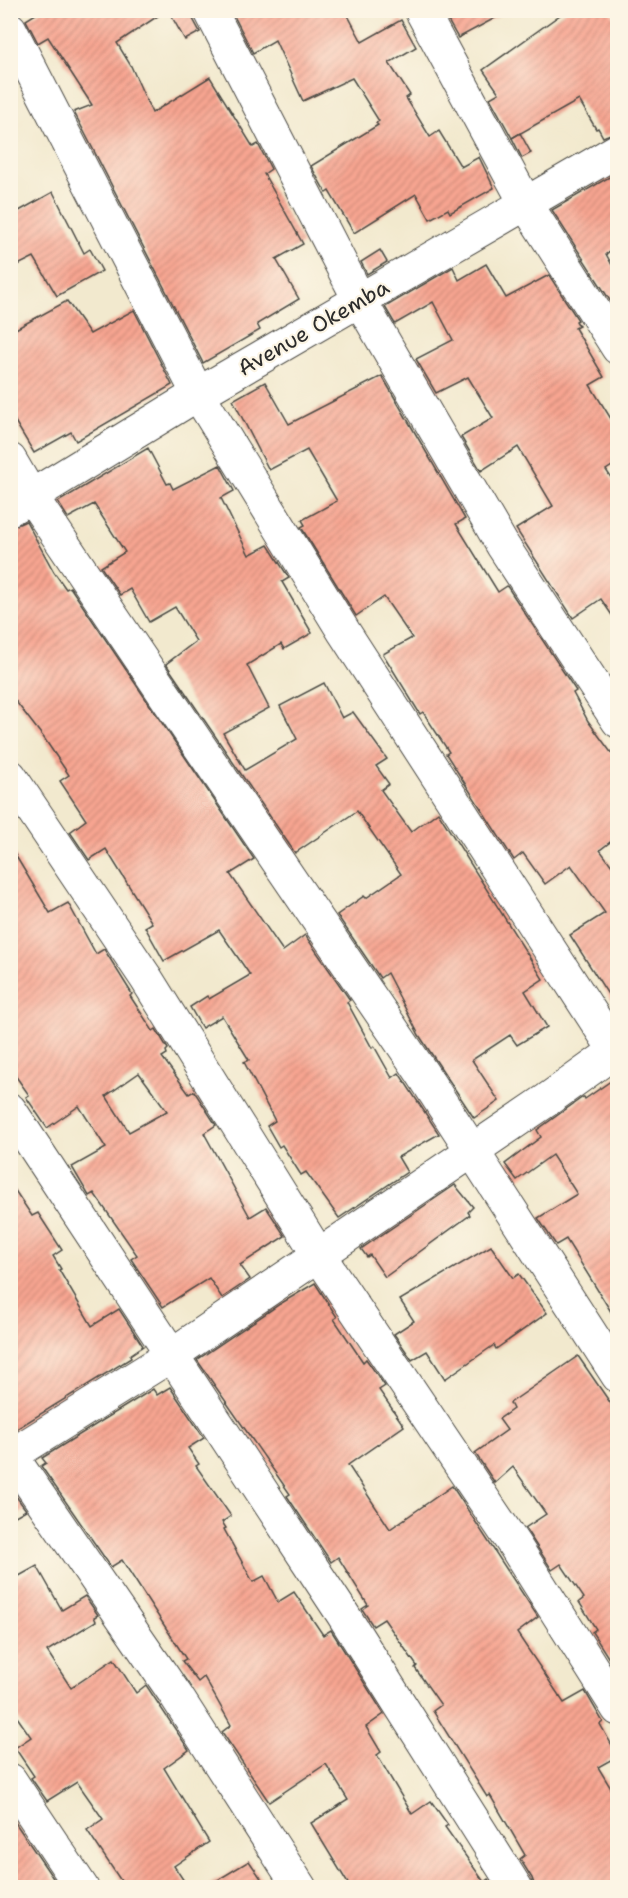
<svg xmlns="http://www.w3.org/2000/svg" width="628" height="1898" viewBox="0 0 628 1898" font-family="'Shantell Sans',sans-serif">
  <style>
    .building { fill: url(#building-hatch); fill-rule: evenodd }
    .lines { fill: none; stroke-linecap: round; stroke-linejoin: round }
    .minor-casing { stroke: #494843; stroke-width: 35 }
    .minor { stroke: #fff; stroke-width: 33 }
    .labels { text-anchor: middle; stroke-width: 4.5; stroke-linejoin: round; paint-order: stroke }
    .street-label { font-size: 22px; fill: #2b2b2b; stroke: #fcf5e5 }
  </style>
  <defs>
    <pattern id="building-hatch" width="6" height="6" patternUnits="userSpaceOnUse" patternTransform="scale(1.5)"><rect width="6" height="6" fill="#f8a591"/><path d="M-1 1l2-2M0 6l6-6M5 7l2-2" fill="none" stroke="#c98777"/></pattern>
  </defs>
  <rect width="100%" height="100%" fill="#fcf5e5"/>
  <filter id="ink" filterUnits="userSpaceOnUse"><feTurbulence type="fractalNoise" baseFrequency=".0167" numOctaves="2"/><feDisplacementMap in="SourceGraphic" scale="12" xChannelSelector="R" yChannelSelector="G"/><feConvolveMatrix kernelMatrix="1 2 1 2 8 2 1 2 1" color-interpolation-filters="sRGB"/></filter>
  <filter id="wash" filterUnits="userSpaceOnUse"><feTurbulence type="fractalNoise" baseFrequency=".008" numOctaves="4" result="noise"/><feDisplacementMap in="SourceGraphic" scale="24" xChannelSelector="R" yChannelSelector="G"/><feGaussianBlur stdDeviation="1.35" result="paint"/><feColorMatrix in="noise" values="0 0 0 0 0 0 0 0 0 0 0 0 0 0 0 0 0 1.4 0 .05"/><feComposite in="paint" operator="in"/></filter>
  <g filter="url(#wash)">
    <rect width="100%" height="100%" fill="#f2e9ce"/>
    <g id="blocks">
      <g class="building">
        <path d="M42,10H167L117,43L131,66L152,113L210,77L253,147L258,144L271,169L264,174L303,244L276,259L299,299L257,324L260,330L203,363L74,112L92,105L48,37L38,43L26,20Z"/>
        <path d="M168,10H191L193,19L200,32L185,40Z"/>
        <path d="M231,10H345L362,42L401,20L416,47L389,63L410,95L406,98L430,137L439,131L461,167L479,157L494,188L450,213L448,209L430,219L416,194L354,233L329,191L326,193L311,166L378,125L376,123L379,121L352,78L303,101L275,40L253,53Z"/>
        <path d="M457,10H510L458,38L446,17Z"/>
        <path d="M567,10H610L618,23V131L603,137L598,128L596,129L579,100L512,138L490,98L499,93L483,70Z"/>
        <path d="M520,133L531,153L522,158L512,138Z"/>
        <path d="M618,172V246L606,254L618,276V298L611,302L552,210Z"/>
        <path d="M53,192L84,253L90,249L102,271L57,296L34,257L10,269V216Z"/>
        <path d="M380,250L387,262L367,274L361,262Z"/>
        <path d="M486,264L506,298L549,275L578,320L576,321L579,326L575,328L604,377L590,385L618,430V462L606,470L618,488V624L601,599L573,618L516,529L553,506L518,447L481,471L461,437L493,418L468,377L436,393L416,359L453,340L433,302L395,324L385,307L453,267L459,280Z"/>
        <path d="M67,301L90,334L134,310L172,385L76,441L71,432L34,453L10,413V332Z"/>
        <path d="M382,376L465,519L456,524L498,592L507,586L576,691L573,693L588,721L618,762V836L600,850L618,874V1010L570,935L605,913L571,865L545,884L523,853L514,860L446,754L449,752L423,712L420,714L383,654L412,638L384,597L356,616L301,527L305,525L302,520L337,501L307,450L269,470L233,400L265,382L289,424Z"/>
        <path d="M148,448L167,484L170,483L173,489L220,465L234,491L221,498L249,555L268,545L289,578L282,582L312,633L284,649L281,644L247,665L269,708L223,733L245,770L297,739L280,706L324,683L342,718L353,712L387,759L376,766L389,784L381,790L411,832L438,812L543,979L525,991L547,1027L517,1045L510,1035L472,1060L499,1101L474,1118L419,1035L387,973L380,978L337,915L364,896L366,898L401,874L357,811L295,853L166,664L196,641L175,607L149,622L130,589L120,595L101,567L125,552L94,504L68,518L58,502Z"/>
        <path d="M26,521L54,572L66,589L70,587L254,859L230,874L283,951L305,935L350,1000L347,1002L372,1048L374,1046L392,1078L399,1073L439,1134L398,1157L407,1172L339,1218L306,1172L301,1175L282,1145L279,1147L267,1126L275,1121L244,1062L249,1060L222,1016L202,1028L190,1007L207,996L209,999L250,975L219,930L164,961L145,927L152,923L106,849L89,860L70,832L86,820L60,781L69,775L44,738L10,694V528Z"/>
        <path d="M11,848L50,913L68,903L96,954L104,949L132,994L130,996L153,1031L156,1029L168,1049L166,1051L167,1054L162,1057L189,1094L194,1091L216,1125L204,1133L250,1217L266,1207L285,1236L240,1265L250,1279L222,1298L209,1278L163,1307L131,1259L137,1255L94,1193L89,1196L72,1167L106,1148L79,1106L47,1128L26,1097L29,1095L10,1068ZM139,1073L167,1111L129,1132L106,1096Z"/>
        <path d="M618,1076V1323L566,1239L556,1245L538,1218L577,1194L552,1155L517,1180L505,1164L541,1137L537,1130L583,1097H584L585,1099Z"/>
        <path d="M10,1183L32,1216L38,1213L62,1250L53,1256L61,1269L59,1270L92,1326L119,1309L143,1346L130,1355L131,1358L10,1433Z"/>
        <path d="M455,1185L473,1207L468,1212L470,1215L385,1277L370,1255L367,1257L361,1249Z"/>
        <path d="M491,1246L513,1278L519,1274L547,1313L496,1349L494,1345L445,1379L427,1351L412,1360L394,1334L414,1321L400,1300Z"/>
        <path d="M315,1283L337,1317L334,1319L363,1362L366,1359L385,1386L379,1390L404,1426L348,1465L390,1529L452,1486L538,1617L517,1633L564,1703L585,1691L603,1722L600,1724L618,1756L598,1767L618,1800V1887H535L532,1878L520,1859L525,1855L490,1795L487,1797L433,1711L441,1705L415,1668L417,1666L384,1619L373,1626L362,1609L368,1605L338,1557L331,1562L287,1496L290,1494L197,1360L280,1304Z"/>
        <path d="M578,1356L618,1414V1673L592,1632L596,1629L579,1602L584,1598L561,1564L552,1570L525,1528L546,1514L513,1467L495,1483L475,1453L507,1430L499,1419L513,1409L510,1403Z"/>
        <path d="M170,1387L204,1438L188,1448L199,1464L196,1466L231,1516L222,1522L226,1528L224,1529L253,1582L264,1576L278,1602L294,1592L323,1635L331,1630L384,1714L366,1727L381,1752L377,1755L412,1814L431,1801L448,1825L445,1827L484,1882L488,1879L494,1887H350L311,1823L348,1800L326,1764L269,1802L222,1732L231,1725L204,1677L198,1682L182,1661L186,1659L122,1560L111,1567L41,1466L46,1463L42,1458L153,1389L157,1395Z"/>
        <path d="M10,1488L26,1510L10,1519Z"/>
        <path d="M37,1566L62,1610L85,1596L98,1615L94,1617L96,1621L47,1651L71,1688L114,1659L136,1693L146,1685L189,1750L164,1768L209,1842L174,1866L188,1887H125L87,1830L103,1819L77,1782L47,1801L31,1778L34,1776L15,1748L31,1737L10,1707V1581Z"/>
        <path d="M10,1815L59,1887H10Z"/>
        <path d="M249,1861L267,1887H206Z"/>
      </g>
    </g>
  </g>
  <g filter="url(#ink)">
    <use href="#blocks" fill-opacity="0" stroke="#494843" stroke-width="1.5"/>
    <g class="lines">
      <defs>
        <g id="minor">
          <path d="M210,10L359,299L503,546L618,721"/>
          <path d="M421,10L526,204L618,348"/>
          <path d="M10,29L198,394L344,632L618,1055"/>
          <path d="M10,460L31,496L200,747L422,1073L618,1376"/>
          <path d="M10,509L198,394L618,150"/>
          <path d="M10,776L146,978L318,1254L515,1546L618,1709"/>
          <path d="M10,1110L342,1613L516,1888"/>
          <path d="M10,1454L175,1694L300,1888"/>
          <path d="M10,1456L173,1354L547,1100L618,1049"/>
          <path d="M10,1780L82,1888"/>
        </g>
      </defs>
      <use href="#minor" class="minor-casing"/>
      <use href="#minor" class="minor"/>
    </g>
  </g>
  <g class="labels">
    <g class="street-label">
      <text transform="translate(313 327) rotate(-30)" y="8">Avenue Okemba</text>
    </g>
  </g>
  <rect width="628" height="1898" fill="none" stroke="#fcf5e5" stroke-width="36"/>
</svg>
